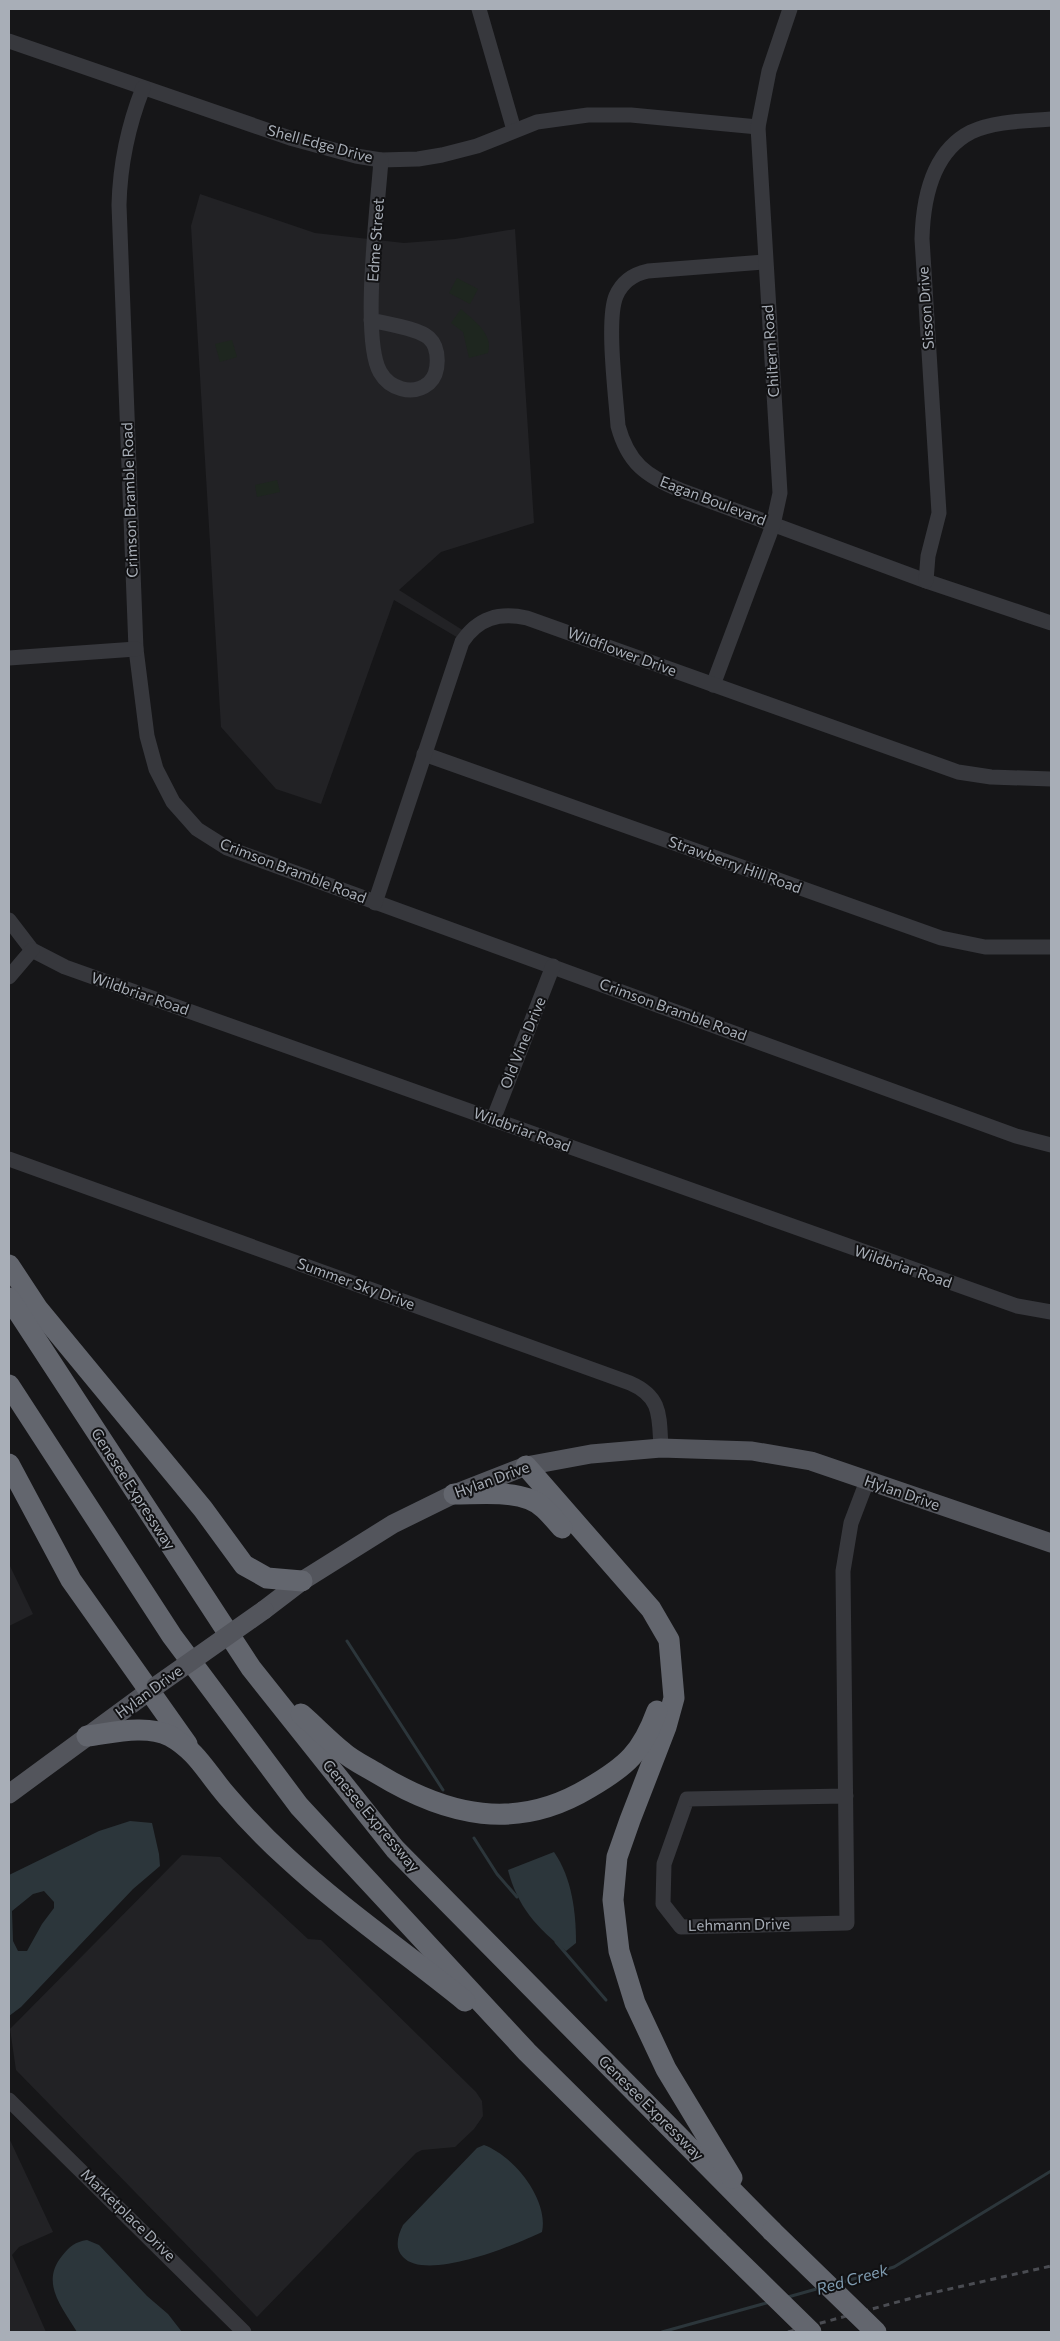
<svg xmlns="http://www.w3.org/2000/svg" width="1060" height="2341" viewBox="0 0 1060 2341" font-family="Commissioner,sans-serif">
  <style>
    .built { fill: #222225 }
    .green { fill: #1e261f }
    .water { fill: #2c363b; fill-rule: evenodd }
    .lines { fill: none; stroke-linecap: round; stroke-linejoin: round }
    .stream { stroke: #2c363b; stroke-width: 3 }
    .minor { stroke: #37383d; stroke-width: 15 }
    .major { stroke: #53555c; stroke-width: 19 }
    .highway { stroke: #63666e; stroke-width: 21 }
    .rail { stroke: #4a4c52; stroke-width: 3; stroke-dasharray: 6 5; stroke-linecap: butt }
    .major-bridge { stroke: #53555c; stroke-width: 19 }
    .highway-bridge { stroke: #63666e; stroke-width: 21 }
    .labels { text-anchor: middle; stroke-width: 4; stroke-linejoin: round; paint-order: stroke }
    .street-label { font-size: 15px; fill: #a8aeb7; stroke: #111113 }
    .water-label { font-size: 16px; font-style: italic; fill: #809db2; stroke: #111113 }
  </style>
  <rect width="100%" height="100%" fill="#161618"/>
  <g class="built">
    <path d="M200,194L315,233L404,243L455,239L515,229L534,523L441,552L399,590L464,631L460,639L394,600L321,804L276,789L221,727L191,226Z"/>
    <path d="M9,1564L33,1614L9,1626Z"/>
    <path d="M182,1855L220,1857L308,1939L321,1940L476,2092L482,2101L483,2116L474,2129L455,2147L422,2150L416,2153L257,2317L16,2070L10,2029Z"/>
    <path d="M9,2138L53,2232L19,2247L12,2255L46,2332H9Z"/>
  </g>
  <g class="green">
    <path d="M457,278L478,289L470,304L449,293Z"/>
    <path d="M461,309C473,320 494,334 488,353L469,358L463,332L451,323Z"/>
    <path d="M232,340L237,357L220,362L215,344Z"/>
    <path d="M277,480L280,492L257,497L255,485Z"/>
  </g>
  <g class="water">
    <path d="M130,1821L152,1823L159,1854L160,1866L133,1889L21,2007L9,2016V1875L99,1831ZM44,1891L54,1902V1908L42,1924L27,1951H18L13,1941L12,1911L33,1894Z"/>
    <path d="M554,1852C572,1878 576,1912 576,1943L566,1951C537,1928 517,1906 508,1870Z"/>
    <path d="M484,2145C514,2156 549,2200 542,2232C515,2245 426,2282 403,2257C394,2248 398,2235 403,2225L477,2148Z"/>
    <path d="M87,2240L99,2245L147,2296L168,2314L182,2332H77C62,2307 40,2283 62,2256C70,2246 75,2242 87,2240Z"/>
  </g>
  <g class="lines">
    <g class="stream">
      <path d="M347,1641L443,1790"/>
      <path d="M474,1838L497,1874L517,1897"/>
      <path d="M556,1942L606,2000"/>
      <path d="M836,2284L894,2267L1051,2171"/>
      <path d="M788,2297L820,2288"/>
      <path d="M662,2332L770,2302"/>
    </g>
    <g class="minor">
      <path d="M479,9L514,130"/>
      <path d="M9,41L290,138L356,156L381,160L418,159L442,155L477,146L537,122L588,115H631L758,127"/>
      <path d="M143,88C128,126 120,164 119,205L136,649L147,736L156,769L173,802L197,829L227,848L1016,1136L1051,1145"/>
      <path d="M765,262L648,271C634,274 622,282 616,296C606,320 616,397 618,426C628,463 646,476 680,490L926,581L1051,623"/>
      <path d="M371,320C386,324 418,328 429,338C440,348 440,373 429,383C412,397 389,388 380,372C361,339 378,204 381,160"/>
      <path d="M926,581L928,556L939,513L922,239C923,199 932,152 971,132C994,121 1026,121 1051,119"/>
      <path d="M9,658L136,649"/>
      <path d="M713,685L773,525L780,493L758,127L769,71L790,9"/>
      <path d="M424,754L941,938L985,947H1051"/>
      <path d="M375,903L462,642C478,618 499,612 527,618L958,772L991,777L1051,779"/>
      <path d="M9,920L32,950L65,967L1017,1306L1051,1312"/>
      <path d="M9,977L32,950"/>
      <path d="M493,1120L553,966"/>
      <path d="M9,1159L630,1383C662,1397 659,1416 661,1448"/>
      <path d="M846,1796L687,1799L664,1864L663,1904L681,1927L847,1923L843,1571L851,1523L867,1481"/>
      <path d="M9,2100L244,2332"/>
    </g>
    <g class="major">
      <path d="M264,1610L302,1581L393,1524L454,1494L526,1466L591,1454L661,1448L752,1451L811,1461L1051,1543"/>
      <path d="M9,1794L156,1686"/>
    </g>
    <g class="highway">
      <path d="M9,1265L38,1309L203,1509L244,1565L267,1578L302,1581"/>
      <path d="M9,1298L251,1668L395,1849L772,2231"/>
      <path d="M9,1385L172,1636L299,1806L527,2052L718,2241"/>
      <path d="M9,1464L71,1580L187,1744"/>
      <path d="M526,1466L651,1609L669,1640L674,1698L666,1727L630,1820L617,1857L613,1900L619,1951L635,2003L666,2069L732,2178"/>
      <path d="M454,1494C478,1494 506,1491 529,1499C543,1504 552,1517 562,1528"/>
      <path d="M301,1714C315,1726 328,1740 343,1752C353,1761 367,1767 378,1774C447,1816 516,1832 589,1788C627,1766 642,1752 657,1711"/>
      <path d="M87,1736C112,1733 146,1724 170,1736C197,1751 207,1773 227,1796C245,1817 266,1839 287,1858C343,1910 406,1953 465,2001"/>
    </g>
    <path class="rail" d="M788,2332L923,2295L1051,2266"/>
    <path class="major-bridge" d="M156,1686L264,1610"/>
    <g class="highway-bridge">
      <path d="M772,2231L876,2332"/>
      <path d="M718,2241L811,2332"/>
    </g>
  </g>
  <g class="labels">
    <g class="street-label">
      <text transform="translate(320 144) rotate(15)" y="5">Shell Edge Drive</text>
      <text transform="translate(376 240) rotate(-86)" y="5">Edme Street</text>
      <text transform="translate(926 308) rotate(-94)" y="5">Sisson Drive</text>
      <text transform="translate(771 351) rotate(-94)" y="5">Chiltern Road</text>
      <text transform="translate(130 500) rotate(-92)" y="5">Crimson Bramble Road</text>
      <text transform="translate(713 501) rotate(21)" y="5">Eagan Boulevard</text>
      <text transform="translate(622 652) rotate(20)" y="5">Wildflower Drive</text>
      <text transform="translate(735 865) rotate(20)" y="5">Strawberry Hill Road</text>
      <text transform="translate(293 871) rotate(21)" y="5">Crimson Bramble Road</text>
      <text transform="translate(140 994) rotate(19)" y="5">Wildbriar Road</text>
      <text transform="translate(673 1010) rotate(20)" y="5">Crimson Bramble Road</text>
      <text transform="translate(523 1043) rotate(-68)" y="5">Old Vine Drive</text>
      <text transform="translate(522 1130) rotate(20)" y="5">Wildbriar Road</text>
      <text transform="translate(903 1267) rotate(19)" y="5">Wildbriar Road</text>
      <text transform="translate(356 1284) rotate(20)" y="5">Summer Sky Drive</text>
      <text transform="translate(492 1480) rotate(-20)" y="5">Hylan Drive</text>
      <text transform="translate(133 1489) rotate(57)" y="5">Genesee Expressway</text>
      <text transform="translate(902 1493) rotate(19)" y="5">Hylan Drive</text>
      <text transform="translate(149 1692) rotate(-36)" y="5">Hylan Drive</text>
      <text transform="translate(371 1816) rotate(50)" y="5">Genesee Expressway</text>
      <text transform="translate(739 1925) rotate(-1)" y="5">Lehmann Drive</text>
      <text transform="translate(651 2108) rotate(45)" y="5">Genesee Expressway</text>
      <text transform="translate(128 2215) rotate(44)" y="5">Marketplace Drive</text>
    </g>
    <g class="water-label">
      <text transform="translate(852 2279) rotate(-16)" y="6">Red Creek</text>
    </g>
  </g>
  <rect width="1060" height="2341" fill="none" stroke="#a8aeb7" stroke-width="20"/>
</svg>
